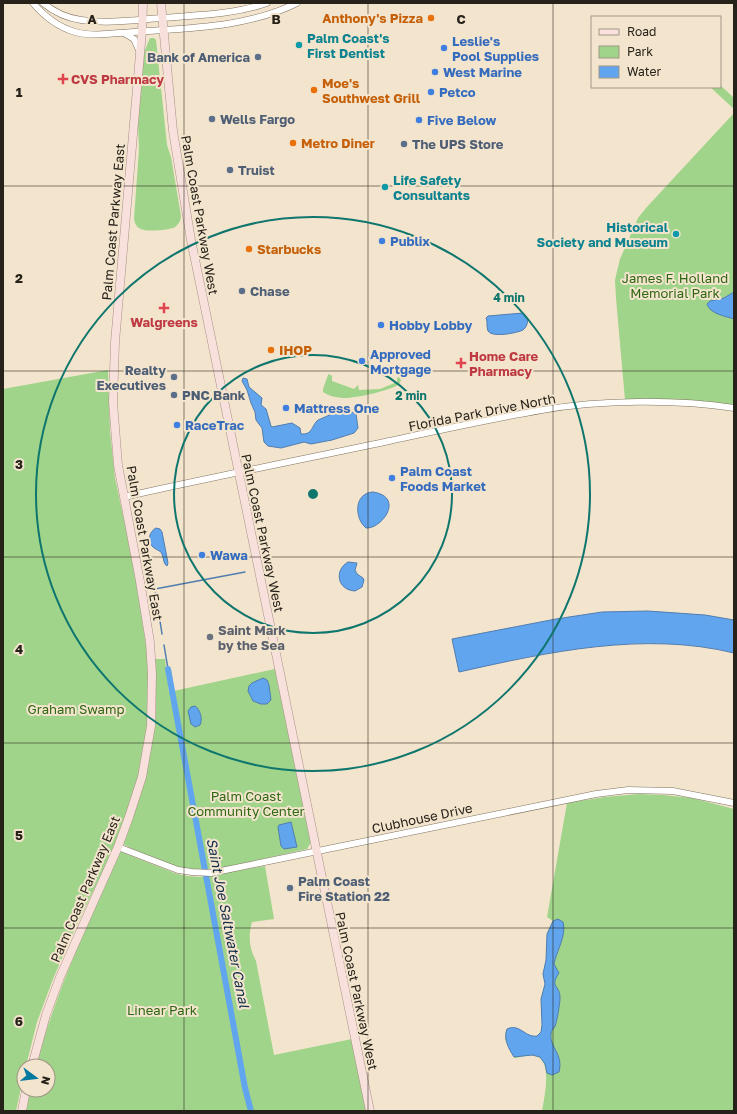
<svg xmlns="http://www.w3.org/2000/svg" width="737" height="1114" viewBox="0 0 737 1114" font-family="'Golos Text',sans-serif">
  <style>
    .green { fill: #9fd48a }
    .water { fill: #62a5ef; stroke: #507daf }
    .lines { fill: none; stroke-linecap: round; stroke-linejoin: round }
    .stream { stroke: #507daf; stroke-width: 1.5 }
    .canal { stroke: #62a5ef; stroke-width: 6 }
    .minor-casing { stroke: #817360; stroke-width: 7 }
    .major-casing { stroke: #ac9088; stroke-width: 9 }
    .minor { stroke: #fff; stroke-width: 6 }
    .major { stroke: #f8e0dc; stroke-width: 8 }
    .grid { fill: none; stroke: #262119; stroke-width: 1; stroke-opacity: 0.55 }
    .ring { fill: none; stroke: #0f766e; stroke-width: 2 }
    .food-dot { fill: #e8710a; stroke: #f3e4cd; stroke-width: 1.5 }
    .culture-dot { fill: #0f9aa8; stroke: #f3e4cd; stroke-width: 1.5 }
    .shop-dot { fill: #3f7fe0; stroke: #f3e4cd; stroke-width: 1.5 }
    .service-dot { fill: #5c6f8a; stroke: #f3e4cd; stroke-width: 1.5 }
    .health-dot { fill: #e0444e; stroke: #f3e4cd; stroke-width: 1.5 }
    .worship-dot { fill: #6b7280; stroke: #f3e4cd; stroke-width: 1.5 }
    .labels { text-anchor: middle; stroke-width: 4; stroke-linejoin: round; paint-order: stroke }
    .food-label { font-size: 13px; font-weight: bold; fill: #c56008; stroke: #f3e4cd; text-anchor: start }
    .culture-label { font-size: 13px; font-weight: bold; fill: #0d838f; stroke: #f3e4cd; text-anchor: start }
    .shop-label { font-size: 13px; font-weight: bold; fill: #366cbe; stroke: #f3e4cd; text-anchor: start }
    .service-label { font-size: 13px; font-weight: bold; fill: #4e5e75; stroke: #f3e4cd; text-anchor: start }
    .health-label { font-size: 13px; font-weight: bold; fill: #be3a42; stroke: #f3e4cd; text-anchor: start }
    .street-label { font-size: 13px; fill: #262119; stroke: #f3e4cd }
    .park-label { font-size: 13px; fill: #306713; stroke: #f3e4cd }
    .worship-label { font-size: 13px; font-weight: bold; fill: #5b616d; stroke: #f3e4cd; text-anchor: start }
    .water-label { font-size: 14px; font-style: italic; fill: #112d4a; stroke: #f3e4cd }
    .grid-label { font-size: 13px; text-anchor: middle; font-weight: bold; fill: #262119; stroke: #f3e4cd; stroke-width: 4; stroke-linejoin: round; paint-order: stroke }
    .centre { fill: #0f766e; stroke: #f3e4cd; stroke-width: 2 }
    .ring-label { font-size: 12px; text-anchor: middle; font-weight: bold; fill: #0f766e; stroke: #f3e4cd; stroke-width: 4; stroke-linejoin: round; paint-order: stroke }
  </style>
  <rect width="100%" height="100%" fill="#f3e4cd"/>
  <g class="green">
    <path d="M150,38H154L156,40L167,145L171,157L181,216C181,220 179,224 175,227C171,230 146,232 141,229C136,227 135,223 134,219L139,149L138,124L143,58L145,50Z"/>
    <path d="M720,85L734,98V109L710,87H720Z"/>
    <path d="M734,113V407L625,400L616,298L615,280L620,259L638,218L646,208Z"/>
    <path d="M108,370L110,431L115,478L133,562L148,658L149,709L145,742L140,770L125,819L116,844L72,935L53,979L37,1022L26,1066H24V1074L16,1111H3V389Z"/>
    <path d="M329,374L332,376V381L354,389L358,385L359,390L380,389L397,382V378L399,377L401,380C400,383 400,383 398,385C388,391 353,399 342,398C335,397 329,396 323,392V389L328,375Z"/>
    <path d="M154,659H165L169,692L275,669L311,842L307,849L228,867L192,870L178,867L132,849L123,844L152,743L156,710Z"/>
    <path d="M639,794L663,795L692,798L734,809V1111H542C544,1099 553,1060 536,1056C530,1054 522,1057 515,1058L505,1039L506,1031L509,1028C521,1026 526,1038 537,1036L541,1032L542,1025L541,999L545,984L543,974L546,960L547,934L553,921L547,917L567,803L605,797Z"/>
    <path d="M119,851L177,874L188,876L199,877L265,866L274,919L252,922C248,936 249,948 256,961L274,1055L352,1039L367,1111H25L30,1090H48V1066H36C56,991 88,922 119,851Z"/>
  </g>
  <g class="water">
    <path d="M734,292V319C725,316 710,314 707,304L710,301L724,298Z"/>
    <path d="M523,313C529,317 529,325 523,330C517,333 492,338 488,331C486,326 488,322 486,318L488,316Z"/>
    <path d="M243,378L247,379L249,387L262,398L261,405L266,409L271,426L272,427L292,423L300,428L301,434C313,435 311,426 318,420C331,415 343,406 356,414L358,428L354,433L332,440L311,444L304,442L281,448L268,446L264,442L262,428L256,420L255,412L251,403L247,390L242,381Z"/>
    <path d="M373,492C405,497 382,529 366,528C354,518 354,493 373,492Z"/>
    <path d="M156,528L160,529L162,532L168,563L167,566C163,564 164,557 161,552C158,550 155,549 153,547C146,541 150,531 156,528Z"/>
    <path d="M348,562L357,563L355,570L357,574L363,578L364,580L362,587L355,591C337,590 334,570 348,562Z"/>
    <path d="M648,611L705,615L734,620V653C644,631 548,652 459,672L452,639L556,619L602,612Z"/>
    <path d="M263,678L267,680L269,685L271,700L267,704H261L253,701L248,691L249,686L252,683Z"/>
    <path d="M195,706C200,709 203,719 200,725L195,727L191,724L188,711L191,707Z"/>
    <path d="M291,822L297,847L284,849L281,846L278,827L279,825Z"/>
    <path d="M558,919L563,922C567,935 556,952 554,964L559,973C549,988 560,984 560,998C560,1003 557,1022 555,1026C554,1029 551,1030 551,1034C549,1047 564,1054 559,1072L552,1075L547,1073L545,1064L540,1057L532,1055L514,1057C509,1049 503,1039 507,1029C520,1023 525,1038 537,1036L541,1032L542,1025L541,999L545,984L543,974L546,960L547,934L553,921Z"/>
  </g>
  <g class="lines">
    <g class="stream">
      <path d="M162,634L155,589L245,572"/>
      <path d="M164,645L168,669"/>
    </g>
    <path class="canal" d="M168,669L245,1088L251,1111"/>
    <defs>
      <g id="minor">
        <path d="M33,3C44,16 58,27 75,32C93,37 115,33 133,32C189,28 246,28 297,3"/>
        <path d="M43,3C54,12 67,18 81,20C107,24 135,20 161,18C196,15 233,15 267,3"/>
        <path d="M124,33L134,39L139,50"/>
        <path d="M124,497C212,477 300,460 389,441C440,430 490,419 542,410C600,400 675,399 734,408"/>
        <path d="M118,847L178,870L192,872L211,873L596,794L628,790L673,791L734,803"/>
      </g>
      <g id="major">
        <path d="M161,3L173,131L191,240L370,1111"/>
        <path d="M32,1066L46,1015L60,977L118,847L129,817L142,777L151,726L152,674L150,642L140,581L118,465L113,402L115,342L142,31L143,3"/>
        <path d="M22,1111L26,1090"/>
      </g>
    </defs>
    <use href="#minor" class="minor-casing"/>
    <use href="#major" class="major-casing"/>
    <use href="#minor" class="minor"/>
    <use href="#major" class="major"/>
  </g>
  <path class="grid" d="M184,3V1111M368,3V1111M553,3V1111M3,186H734M3,371H734M3,557H734M3,743H734M3,928H734"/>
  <g class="ring">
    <circle cx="313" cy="494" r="139"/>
    <circle cx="313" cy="494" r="277"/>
  </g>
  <g class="food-dot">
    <circle cx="431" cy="18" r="4"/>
    <circle cx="314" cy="90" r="4"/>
    <circle cx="293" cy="143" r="4"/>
    <circle cx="249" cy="249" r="4"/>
    <circle cx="271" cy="350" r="4"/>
  </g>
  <g class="culture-dot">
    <circle cx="299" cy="45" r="4"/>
    <circle cx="385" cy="187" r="4"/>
    <circle cx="676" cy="234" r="4"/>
  </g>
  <g class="shop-dot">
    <circle cx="444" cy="48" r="4"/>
    <circle cx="435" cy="72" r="4"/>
    <circle cx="431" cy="92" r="4"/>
    <circle cx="419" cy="120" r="4"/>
    <circle cx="382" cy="241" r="4"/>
    <circle cx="381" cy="325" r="4"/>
    <circle cx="362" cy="361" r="4"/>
    <circle cx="286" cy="408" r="4"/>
    <circle cx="177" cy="425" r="4"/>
    <circle cx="392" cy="478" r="4"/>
    <circle cx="202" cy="555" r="4"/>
  </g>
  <g class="service-dot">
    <circle cx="258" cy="57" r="4"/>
    <circle cx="212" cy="119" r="4"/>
    <circle cx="404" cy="144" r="4"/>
    <circle cx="230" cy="170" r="4"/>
    <circle cx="242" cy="291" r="4"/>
    <circle cx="174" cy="377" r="4"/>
    <circle cx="174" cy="395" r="4"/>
    <circle cx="290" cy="888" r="4"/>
  </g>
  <g class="health-dot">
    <path d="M61 73h4v4h4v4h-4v4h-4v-4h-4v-4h4z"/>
    <path d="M162 302h4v4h4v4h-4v4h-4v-4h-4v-4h4z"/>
    <path d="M459 357h4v4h4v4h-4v4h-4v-4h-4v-4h4z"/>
  </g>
  <circle class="worship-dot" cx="210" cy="637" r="4"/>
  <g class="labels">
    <g class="food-label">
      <text x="423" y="23" text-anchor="end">Anthony's Pizza</text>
      <text x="322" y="88">Moe's<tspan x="322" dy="15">Southwest Grill</tspan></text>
      <text x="301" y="148">Metro Diner</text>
      <text x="257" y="254">Starbucks</text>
      <text x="279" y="355">IHOP</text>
    </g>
    <g class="culture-label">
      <text x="307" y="43">Palm Coast's<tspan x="307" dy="15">First Dentist</tspan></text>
      <text x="393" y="185">Life Safety<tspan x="393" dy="15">Consultants</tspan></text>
      <text x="668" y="232" text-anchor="end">Historical<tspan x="668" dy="15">Society and Museum</tspan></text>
    </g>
    <g class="shop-label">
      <text x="452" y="46">Leslie's<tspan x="452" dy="15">Pool Supplies</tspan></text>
      <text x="443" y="77">West Marine</text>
      <text x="439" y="97">Petco</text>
      <text x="427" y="125">Five Below</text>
      <text x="390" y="246">Publix</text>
      <text x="389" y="330">Hobby Lobby</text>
      <text x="370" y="359">Approved<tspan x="370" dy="15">Mortgage</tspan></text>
      <text x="294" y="413">Mattress One</text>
      <text x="185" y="430">RaceTrac</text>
      <text x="400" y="476">Palm Coast<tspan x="400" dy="15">Foods Market</tspan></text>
      <text x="210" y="560">Wawa</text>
    </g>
    <g class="service-label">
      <text x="250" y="62" text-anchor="end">Bank of America</text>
      <text x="220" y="124">Wells Fargo</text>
      <text x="412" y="149">The UPS Store</text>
      <text x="238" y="175">Truist</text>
      <text x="250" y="296">Chase</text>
      <text x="166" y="375" text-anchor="end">Realty<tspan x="166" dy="15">Executives</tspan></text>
      <text x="182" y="400">PNC Bank</text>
      <text x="298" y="886">Palm Coast<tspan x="298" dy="15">Fire Station 22</tspan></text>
    </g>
    <g class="health-label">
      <text x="71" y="84">CVS Pharmacy</text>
      <text x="164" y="327" text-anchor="middle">Walgreens</text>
      <text x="469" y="361">Home Care<tspan x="469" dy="15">Pharmacy</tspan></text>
    </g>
    <g class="street-label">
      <text transform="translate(200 215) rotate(80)" y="5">Palm Coast Parkway West</text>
      <text transform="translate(113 222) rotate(-85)" y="5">Palm Coast Parkway East</text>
      <text transform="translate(482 412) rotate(-11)" y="5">Florida Park Drive North</text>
      <text transform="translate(263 533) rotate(78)" y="5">Palm Coast Parkway West</text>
      <text transform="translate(145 543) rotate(80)" y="5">Palm Coast Parkway East</text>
      <text transform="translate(422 818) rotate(-12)" y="5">Clubhouse Drive</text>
      <text transform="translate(85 889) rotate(-67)" y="5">Palm Coast Parkway East</text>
      <text transform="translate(357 991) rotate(78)" y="5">Palm Coast Parkway West</text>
    </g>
    <g class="park-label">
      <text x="675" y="283">James F. Holland<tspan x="675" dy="15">Memorial Park</tspan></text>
      <text x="76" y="714">Graham Swamp</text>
      <text x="246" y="801">Palm Coast<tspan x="246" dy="15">Community Center</tspan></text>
      <text x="162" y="1015">Linear Park</text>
    </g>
    <g class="worship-label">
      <text x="218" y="635">Saint Mark<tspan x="218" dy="15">by the Sea</tspan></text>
    </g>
    <g class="water-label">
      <text transform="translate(228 923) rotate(79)" y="5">Saint Joe Saltwater Canal</text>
    </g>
  </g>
  <g class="grid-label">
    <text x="92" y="24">A</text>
    <text x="276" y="24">B</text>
    <text x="461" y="24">C</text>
    <text x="19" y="97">1</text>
    <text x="19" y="283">2</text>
    <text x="19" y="469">3</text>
    <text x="19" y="654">4</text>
    <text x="19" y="840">5</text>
    <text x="19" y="1026">6</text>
  </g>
  <circle cx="313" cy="494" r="6" class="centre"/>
  <g class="ring-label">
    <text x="509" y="302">4 min</text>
    <text x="411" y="400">2 min</text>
  </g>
  <rect width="737" height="1114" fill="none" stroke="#262119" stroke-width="8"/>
  <rect x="591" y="16" width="130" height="72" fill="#f3e4cd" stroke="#a19685"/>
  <rect x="599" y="29" width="20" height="6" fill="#f8e0dc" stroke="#a19685"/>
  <text x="627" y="36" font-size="12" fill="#262119">Road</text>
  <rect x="599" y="46" width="20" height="12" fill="#9fd48a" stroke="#a19685"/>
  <text x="627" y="56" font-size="12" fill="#262119">Park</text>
  <rect x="599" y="66" width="20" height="12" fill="#62a5ef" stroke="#a19685"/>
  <text x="627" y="76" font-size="12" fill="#262119">Water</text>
  <g transform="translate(36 1078) rotate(105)"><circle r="19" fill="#f3e4cd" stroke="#a19685"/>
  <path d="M0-3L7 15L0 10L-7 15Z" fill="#0079a1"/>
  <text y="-6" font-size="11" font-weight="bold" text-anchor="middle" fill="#262119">N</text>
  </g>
</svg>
